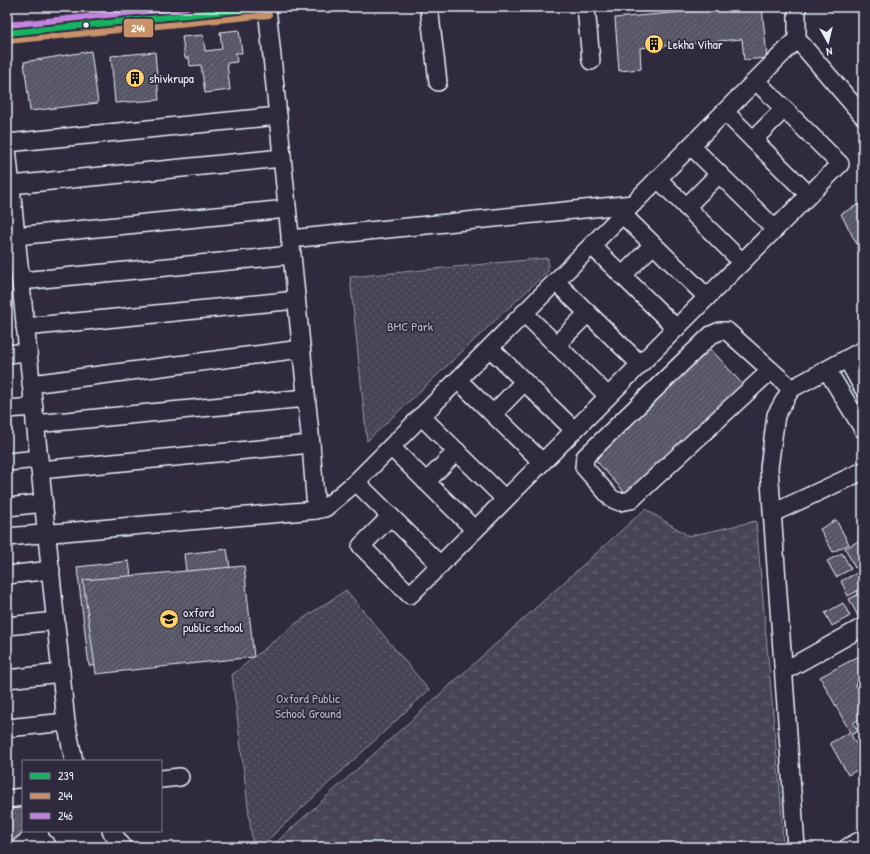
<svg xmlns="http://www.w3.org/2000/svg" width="870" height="854" viewBox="0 0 870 854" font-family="'Patrick Hand',sans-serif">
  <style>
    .green { fill: url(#green-dots); stroke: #979aa6 }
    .wetland { fill: url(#wetland-marsh); stroke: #979aa6 }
    .building { fill: url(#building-hatch); stroke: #e8f1f8 }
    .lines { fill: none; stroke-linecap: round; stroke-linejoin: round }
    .minor-casing { stroke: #e8f1f8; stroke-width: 20 }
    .minor { stroke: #2f2a3d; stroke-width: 17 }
    .bus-1-casing { stroke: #2f2a3d; stroke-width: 9 }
    .bus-2-casing { stroke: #2f2a3d; stroke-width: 9 }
    .bus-3-casing { stroke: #2f2a3d; stroke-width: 9 }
    .bus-1 { stroke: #13b361; stroke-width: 6 }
    .bus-2 { stroke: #c7916a; stroke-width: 6 }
    .bus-3 { stroke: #c483df; stroke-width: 6 }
    .bus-dot { fill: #e8f1f8; stroke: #2f2a3d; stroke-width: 1.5 }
    .labels { text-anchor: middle; stroke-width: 3.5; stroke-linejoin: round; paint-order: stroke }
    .poi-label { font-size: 13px; fill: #e8f1f8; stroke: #2f2a3d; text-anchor: start }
    .park-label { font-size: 13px; fill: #afb4bf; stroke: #2f2a3d }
    .line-badge { stroke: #2f2a3d; stroke-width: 1.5 }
    .badge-label { font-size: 11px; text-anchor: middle; font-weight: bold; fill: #fff }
  </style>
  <defs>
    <pattern id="green-dots" width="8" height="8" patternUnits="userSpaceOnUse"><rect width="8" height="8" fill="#464455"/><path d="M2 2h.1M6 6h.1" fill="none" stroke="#615f6e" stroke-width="1.8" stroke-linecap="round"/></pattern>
    <pattern id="wetland-marsh" width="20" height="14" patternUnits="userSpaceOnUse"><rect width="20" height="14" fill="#464455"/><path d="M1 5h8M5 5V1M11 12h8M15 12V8" fill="none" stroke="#615f6e"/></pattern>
    <pattern id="building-hatch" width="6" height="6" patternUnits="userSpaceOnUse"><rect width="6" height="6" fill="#575565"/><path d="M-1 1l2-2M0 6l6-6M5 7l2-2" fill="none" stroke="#6f6e7c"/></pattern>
  </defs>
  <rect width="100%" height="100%" fill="#2f2a3d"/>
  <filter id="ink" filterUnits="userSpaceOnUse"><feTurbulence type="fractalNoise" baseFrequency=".025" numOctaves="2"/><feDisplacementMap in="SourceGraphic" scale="8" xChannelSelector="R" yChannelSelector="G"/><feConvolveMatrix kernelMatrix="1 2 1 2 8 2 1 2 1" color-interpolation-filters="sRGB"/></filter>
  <g filter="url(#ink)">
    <g class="green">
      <path d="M548,258V271L367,441L350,277Z"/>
      <path d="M346,590L429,690L260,847H253L232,675L295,624Z"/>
    </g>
    <path class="wetland" d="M645,509L689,536L756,521L781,803L783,847H271Z"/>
    <g class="building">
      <path d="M740,7H762L767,58L744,60L742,39L640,48L641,69L619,71L615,18Z"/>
      <path d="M239,30L242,53H236L237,62L227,63L230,90L205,93L201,65L190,66L189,58H185L182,37L203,35L205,51L222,49L220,32Z"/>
      <path d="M91,51L98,103L30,111L24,62Z"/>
      <path d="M155,52L159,100L115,103L111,56Z"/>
      <path d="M863,202V256L841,214Z"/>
      <path d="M709,347L745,387L627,495L591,455Z"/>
      <path d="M836,520L849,544L833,552L820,529Z"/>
      <path d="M863,539V564L855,568L845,548Z"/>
      <path d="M227,549L243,650L89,666L77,567L129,561L137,622L191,616L184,554Z"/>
      <path d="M842,553L851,569L836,577L827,561Z"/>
      <path d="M244,566L254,657L96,674L83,580Z"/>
      <path d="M863,570V588L848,596L841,581Z"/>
      <path d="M863,592V621L861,622L849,599Z"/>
      <path d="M843,603L850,616L832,626L825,613Z"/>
      <path d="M861,655L863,659V686L860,681L855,684L863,698V724L860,719L853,723L858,731L851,735L857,745L863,741V767L848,775L830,743L850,732L820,677Z"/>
      <path d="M23,808V831H27L9,847H7V809Z"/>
    </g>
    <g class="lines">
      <defs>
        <g id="minor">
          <path d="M119,7L121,22"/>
          <path d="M267,7L311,444L316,510"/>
          <path d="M429,7L438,82"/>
          <path d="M586,7L591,61"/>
          <path d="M797,7V39L863,116"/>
          <path d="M7,14L76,7"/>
          <path d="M7,33L268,7"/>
          <path d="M725,112L809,195"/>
          <path d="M753,140L784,109"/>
          <path d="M7,143L278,116"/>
          <path d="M691,146L775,229"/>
          <path d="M7,148L66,722L74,761"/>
          <path d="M658,179L742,262"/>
          <path d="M11,185L282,158"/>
          <path d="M686,207L719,174"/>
          <path d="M623,215L707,297"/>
          <path d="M16,236L287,209"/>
          <path d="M290,239L633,204"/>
          <path d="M592,246L676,328"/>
          <path d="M622,276L653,245"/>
          <path d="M21,281L292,255"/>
          <path d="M556,282L640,364"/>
          <path d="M524,313L608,396"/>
          <path d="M25,327L296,300"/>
          <path d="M556,345L588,313"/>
          <path d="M490,348L574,430"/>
          <path d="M7,354L28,352"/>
          <path d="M847,359L863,388"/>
          <path d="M771,370L631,500L620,502L612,499L584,467L585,457L711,335L720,331H727L784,382L791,389"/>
          <path d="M827,370L863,429"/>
          <path d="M458,380L542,462"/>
          <path d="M31,384L301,349"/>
          <path d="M7,409L34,407"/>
          <path d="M493,414L524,382"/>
          <path d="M421,416L505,499"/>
          <path d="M35,424L306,398"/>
          <path d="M391,447L475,530"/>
          <path d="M7,462L39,459"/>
          <path d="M40,470L311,444"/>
          <path d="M356,482L440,565"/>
          <path d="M426,482L457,451"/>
          <path d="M7,507L44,503"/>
          <path d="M773,513L863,471"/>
          <path d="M390,517L361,546L410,595L840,164L756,81"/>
          <path d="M7,537L316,510L325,508L356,482L797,39"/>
          <path d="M7,575L51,570"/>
          <path d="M7,626L56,621"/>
          <path d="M784,671L863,627"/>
          <path d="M7,679L61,673"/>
          <path d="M7,728L66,722"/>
          <path d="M161,779L180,777"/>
          <path d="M7,799L23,797"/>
          <path d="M111,831L123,847"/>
          <path d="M36,834L48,847"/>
          <path d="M20,847L40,831"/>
          <path d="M796,847L769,468L776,415L791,389L863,350"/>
          <path d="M848,847L863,839"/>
        </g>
      </defs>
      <use href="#minor" class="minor-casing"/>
      <use href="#minor" class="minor"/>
      <defs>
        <path id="bus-1" d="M7,33L268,7"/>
        <path id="bus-2" d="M8,41L269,15"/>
        <path id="bus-3" d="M7,25L187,7"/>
      </defs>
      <use href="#bus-1" class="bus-1-casing"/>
      <use href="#bus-2" class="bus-2-casing"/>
      <use href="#bus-3" class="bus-3-casing"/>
      <use href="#bus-1" class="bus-1"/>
      <use href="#bus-2" class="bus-2"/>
      <use href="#bus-3" class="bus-3"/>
    </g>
  </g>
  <defs>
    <symbol id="building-disc" viewBox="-11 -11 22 22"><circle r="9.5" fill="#ffd166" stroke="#2f2a3d"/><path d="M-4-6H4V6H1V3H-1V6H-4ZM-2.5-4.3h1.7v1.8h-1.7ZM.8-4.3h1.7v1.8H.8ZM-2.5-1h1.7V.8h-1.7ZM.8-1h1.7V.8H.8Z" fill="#111"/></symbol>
    <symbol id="school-disc" viewBox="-11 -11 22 22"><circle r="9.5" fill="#ffd166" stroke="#2f2a3d"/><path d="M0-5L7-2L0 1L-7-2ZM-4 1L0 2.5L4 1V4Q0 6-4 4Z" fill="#111"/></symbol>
  </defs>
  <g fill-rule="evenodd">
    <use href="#building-disc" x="643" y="33" width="22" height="22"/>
    <use href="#building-disc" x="124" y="67" width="22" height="22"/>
    <use href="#school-disc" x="158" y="608" width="22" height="22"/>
  </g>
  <circle class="bus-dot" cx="86" cy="25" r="3.5"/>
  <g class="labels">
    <g class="poi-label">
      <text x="668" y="49">Lekha Vihar</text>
      <text x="149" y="83">shivkrupa</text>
      <text x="183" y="617">oxford<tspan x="183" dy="15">public school</tspan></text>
    </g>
    <g class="park-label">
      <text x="410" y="331">BMC Park</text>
      <text x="308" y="703">Oxford Public<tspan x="308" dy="15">School Ground</tspan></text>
    </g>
  </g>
  <rect class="line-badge" x="123" y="18" width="31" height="20" rx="4" fill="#c7916a"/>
  <g class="badge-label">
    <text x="138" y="32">244</text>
  </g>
  <rect width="870" height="854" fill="none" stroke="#2f2a3d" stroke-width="24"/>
  <rect x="12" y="12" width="846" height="830" fill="none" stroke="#e8f1f8" stroke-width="1.5" filter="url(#ink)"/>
  <rect x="22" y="760" width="140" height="72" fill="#2f2a3d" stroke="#797a88"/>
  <rect x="30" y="773" width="20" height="6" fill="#13b361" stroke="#797a88"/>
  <text x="58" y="780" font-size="12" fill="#e8f1f8">239</text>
  <rect x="30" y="793" width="20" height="6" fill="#c7916a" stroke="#797a88"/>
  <text x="58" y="800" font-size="12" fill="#e8f1f8">244</text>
  <rect x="30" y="813" width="20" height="6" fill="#c483df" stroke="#797a88"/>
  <text x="58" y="820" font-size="12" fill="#e8f1f8">246</text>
  <g transform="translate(828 42) rotate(172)" stroke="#2f2a3d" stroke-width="3" paint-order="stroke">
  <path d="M0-3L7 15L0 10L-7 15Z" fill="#e8f1f8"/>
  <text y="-6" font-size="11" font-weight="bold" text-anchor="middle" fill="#e8f1f8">N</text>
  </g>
</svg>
